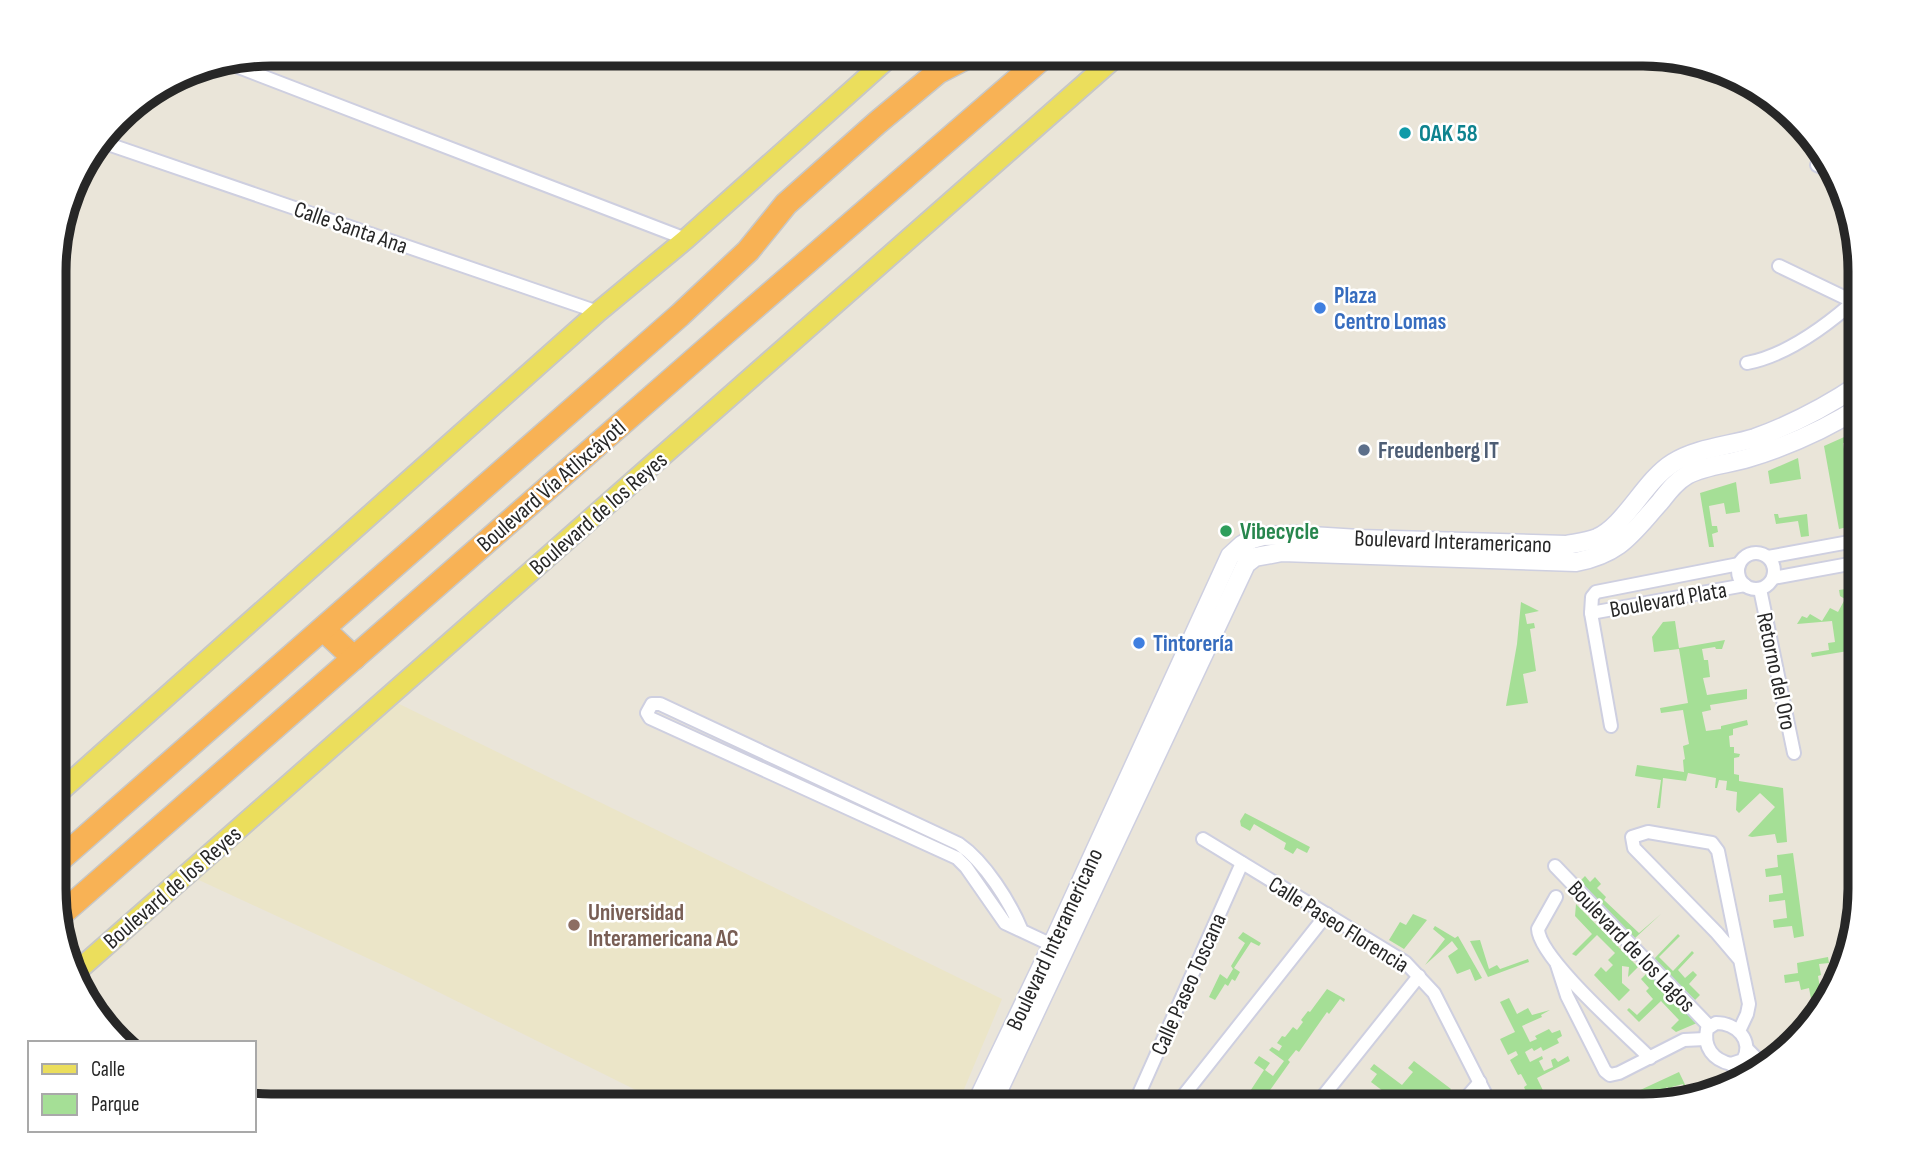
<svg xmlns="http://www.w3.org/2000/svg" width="1915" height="1160" viewBox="0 0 1915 1160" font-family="'Sofia Sans Condensed',sans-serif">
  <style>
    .education { fill: #ebe5c8 }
    .green { fill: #a5df96 }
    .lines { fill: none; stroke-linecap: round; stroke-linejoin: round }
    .minor-casing { stroke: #cecfe0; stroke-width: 16 }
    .secondary-casing { stroke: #cecfe0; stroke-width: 21 }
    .primary-casing { stroke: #c7c7c7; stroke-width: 23 }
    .motorway-casing { stroke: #c7c7c7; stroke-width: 26 }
    .minor { stroke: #fff; stroke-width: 12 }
    .secondary { stroke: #fff; stroke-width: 18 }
    .primary { stroke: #ebde5c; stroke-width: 19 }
    .motorway { stroke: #f8b255; stroke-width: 23 }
    .culture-dot { fill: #0f9aa8; stroke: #fff; stroke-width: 2.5 }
    .shop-dot { fill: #3f7fe0; stroke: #fff; stroke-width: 2.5 }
    .service-dot { fill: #5c6f8a; stroke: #fff; stroke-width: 2.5 }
    .leisure-dot { fill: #2e9e5b; stroke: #fff; stroke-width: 2.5 }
    .education-dot { fill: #8d6e63; stroke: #fff; stroke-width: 2.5 }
    .labels { text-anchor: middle; stroke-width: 5; stroke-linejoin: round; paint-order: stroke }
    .culture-label { font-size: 23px; font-weight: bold; fill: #0d838f; stroke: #fff; text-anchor: start }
    .street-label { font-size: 23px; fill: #272727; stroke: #fff }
    .shop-label { font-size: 23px; font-weight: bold; fill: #366cbe; stroke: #fff; text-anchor: start }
    .service-label { font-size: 23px; font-weight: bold; fill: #4e5e75; stroke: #fff; text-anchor: start }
    .leisure-label { font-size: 23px; font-weight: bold; fill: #27864d; stroke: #fff; text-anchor: start }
    .education-label { font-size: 23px; font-weight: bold; fill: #785e54; stroke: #fff; text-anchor: start }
    .rim { fill: none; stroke: #272727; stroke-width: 9 }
  </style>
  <rect width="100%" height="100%" fill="#eae5d9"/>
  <path class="education" d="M383,696L1002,999L957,1106H724L719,1102L668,1106L406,976L186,874Z"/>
  <g class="green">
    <path d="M1860,430L1851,436L1852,442L1843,443L1845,455L1857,453V457L1850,459L1852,470L1860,469L1853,486L1855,498H1857L1860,524L1839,529L1824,446Z"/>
    <path d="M1798,458L1801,479L1770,484L1768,471Z"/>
    <path d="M1736,482L1740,512L1726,514L1724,503L1709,506L1712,526H1717L1718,532L1712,534L1714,547H1709L1700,493Z"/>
    <path d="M1774,514H1778L1779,518L1807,514L1809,536L1801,537L1798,521L1776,524Z"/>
    <path d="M1860,587V678H1858L1854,650L1812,657L1811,653L1829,650L1828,643L1835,642L1832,621L1797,624L1802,616L1807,618L1810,614L1822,621L1830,608L1838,612L1845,599L1840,596L1839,590Z"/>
    <path d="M1521,602L1539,611L1525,614L1527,624L1534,623L1535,628L1530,629L1536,671L1523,674L1528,703L1506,706L1517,644Z"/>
    <path d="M1675,621L1679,648L1725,640L1722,649H1716L1715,647L1702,649L1704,660H1708L1710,677L1703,678L1707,695L1747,689V699L1710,705L1711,710L1702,712L1706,731L1721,729V726L1747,720L1748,725L1733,729V735L1729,736L1730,747H1734V753L1740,754L1739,757L1734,758V774L1739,775V781L1783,788L1787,842L1777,843L1775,834L1752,837L1748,836L1775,807L1760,793L1739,813L1736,810L1737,792L1726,790L1727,781L1719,780L1717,788H1715L1716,778L1688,773L1686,781L1663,778L1660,808H1657L1661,780L1635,776L1637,765L1684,772L1683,760L1685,759L1683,746L1689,744L1683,710L1661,713L1660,708L1688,703L1679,649L1654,652L1652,637L1663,622Z"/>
    <path d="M1245,813L1310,847L1307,853L1297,848L1293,854L1284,849L1286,843L1254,824L1250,831L1241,826L1240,821Z"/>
    <path d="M1793,853L1804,936L1794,938L1792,926L1774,928L1773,920L1787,918L1785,900L1769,902V895L1783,893L1781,875L1766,877L1765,869L1778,867L1777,855Z"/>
    <path d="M1585,876L1590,882L1595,877L1601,884L1597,888L1606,897L1604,900L1639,933L1661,914L1634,939L1578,883Z"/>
    <path d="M1576,904L1638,967L1628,977L1629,967L1622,966V983L1630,990L1619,1001L1594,975L1601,967L1606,972L1613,965L1608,960L1615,953L1597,935L1576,956L1572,954L1592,934L1575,916Z"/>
    <path d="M1413,914L1427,920L1404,949L1389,940L1400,922L1406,925Z"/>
    <path d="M1435,926L1455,938L1458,936L1482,978L1475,981L1470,969L1457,974L1448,956L1458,949L1452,941L1425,965L1445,939L1433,929Z"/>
    <path d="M1243,932L1261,943L1259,946L1251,942L1234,968L1240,972L1235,981L1232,979L1228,986L1225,984L1215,1000L1209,997L1220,974L1227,979L1233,969L1231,966L1245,943L1238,938Z"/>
    <path d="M1678,934L1680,936L1659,957L1673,971L1692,951L1694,953L1678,970L1685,978L1693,971L1697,975L1689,984L1700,995L1695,1000L1654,959Z"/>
    <path d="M1480,940L1489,969L1497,965L1500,969L1528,959L1529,962L1488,977L1470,941Z"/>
    <path d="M1828,957L1829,963L1819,964L1821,975L1818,976L1820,988L1832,986L1833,992L1815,995L1818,1011L1814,1015L1809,988L1801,990L1799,981L1785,983L1784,975L1798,973L1797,963Z"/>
    <path d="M1648,972L1695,1018L1697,1023L1676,1032L1671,1028L1679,1020L1661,1001L1639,1022L1627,1010L1629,1008L1637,1015L1653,999L1646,991L1649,988L1641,979Z"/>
    <path d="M1327,989L1345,999L1344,1002L1340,999L1329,1014L1327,1012L1299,1052L1296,1050L1288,1060L1290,1062L1268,1093L1279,1101L1276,1105H1268L1271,1100L1264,1095L1259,1105H1224L1229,1098L1241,1105L1264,1070L1254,1063L1259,1056L1270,1063L1265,1070L1273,1076L1284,1061L1269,1050L1272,1047L1279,1051L1282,1046L1277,1043L1282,1036L1285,1037L1293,1027L1297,1030L1303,1022L1301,1020L1308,1011L1310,1012Z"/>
    <path d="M1509,998L1517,1014L1528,1008L1532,1015L1550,1010L1541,1015L1542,1017L1522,1026L1530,1042L1537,1039L1535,1036L1549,1029L1552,1033L1560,1030L1562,1036L1557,1039L1559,1043L1543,1051L1541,1047L1534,1051L1532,1048L1525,1052L1530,1062L1542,1056L1543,1059L1539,1061L1544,1071L1553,1067L1551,1060L1555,1058L1558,1062L1568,1056L1570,1061L1537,1078L1550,1105H1538L1532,1093L1527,1094L1524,1087L1527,1085L1521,1074L1518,1075L1510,1060L1518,1055L1516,1051L1508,1055L1500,1039L1515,1032L1500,1002Z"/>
    <path d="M1414,1061L1451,1089L1438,1105H1386L1391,1097L1371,1082L1377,1074L1370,1069L1374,1064L1402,1085L1413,1072L1408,1068Z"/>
    <path d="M1679,1072L1690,1095L1688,1092L1684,1091L1683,1084L1672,1087V1091L1667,1087L1660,1095L1648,1098L1647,1102L1643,1098L1637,1102V1105L1633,1102L1626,1105L1625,1102L1617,1105H1608Z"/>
  </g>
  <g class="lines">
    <defs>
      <g id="minor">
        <path d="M228,63L686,239"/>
        <path d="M102,142L598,312"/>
        <path d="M1817,165L1834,172"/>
        <path d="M1779,266L1854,302"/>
        <path d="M1747,363C1789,355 1829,324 1860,296"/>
        <circle cx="1756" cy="571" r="18"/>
        <path d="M1768,557L1860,540"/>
        <path d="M1773,578L1860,562"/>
        <path d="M1760,589L1794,753"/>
        <path d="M1591,613L1745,585"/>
        <path d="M1611,726L1591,613L1592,597L1596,592L1739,564"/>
        <path d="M1857,827L1860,846"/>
        <path d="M1203,839L1405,962L1434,993L1491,1105"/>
        <path d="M1555,866L1709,1026"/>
        <path d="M1556,897L1538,929C1539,958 1626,1034 1650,1058"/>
        <path d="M1022,931C1010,902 985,862 959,844L660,704H652L647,713L650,718L957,858L966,867L1005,923L1052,945"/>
        <path d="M1557,965L1567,996L1605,1071L1610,1075L1619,1073L1684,1040L1705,1039"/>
        <path d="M1716,1023C1736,1023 1754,1040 1743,1060L1731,1064C1713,1060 1703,1047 1707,1029Z"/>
        <path d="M1739,1031L1747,1014L1749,1004L1718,851L1712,843L1648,832L1632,837L1634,848L1717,933L1740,960"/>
        <path d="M1747,1049L1763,1065"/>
        <path d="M1731,1064L1744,1079"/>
        <path d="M1134,1105L1242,863"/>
        <path d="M1176,1105L1327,914"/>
        <path d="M1316,1105L1419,976"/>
        <path d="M1460,1105L1480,1082"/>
      </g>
      <g id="secondary">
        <path d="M975,1106L1052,945L1230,556L1242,545L1252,539L1263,536L1295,535L1359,539L1566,545C1576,543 1587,542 1597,538C1625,526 1645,480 1673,463C1697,448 1729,446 1755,438C1791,425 1829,405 1860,384"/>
        <path d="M991,1106L1246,564L1255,557L1282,552L1576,562C1621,553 1631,534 1660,502C1668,492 1675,482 1687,475C1705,465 1729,464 1748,458C1787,446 1826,429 1860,407"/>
      </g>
      <g id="primary">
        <path d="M56,795L598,312L686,239L893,54"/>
        <path d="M77,971L1119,54"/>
      </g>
      <g id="motorway">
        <path d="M323,629L354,658"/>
        <path d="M56,863L680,315L748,251L786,204L877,123L938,72L973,54"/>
        <path d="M57,918L717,340L1047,54"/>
      </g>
    </defs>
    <use href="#minor" class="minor-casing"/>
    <use href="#secondary" class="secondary-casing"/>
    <use href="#primary" class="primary-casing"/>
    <use href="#motorway" class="motorway-casing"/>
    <use href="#minor" class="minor"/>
    <use href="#secondary" class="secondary"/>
    <use href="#primary" class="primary"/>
    <use href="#motorway" class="motorway"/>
  </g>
  <circle class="culture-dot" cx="1405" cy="133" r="7"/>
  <g class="shop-dot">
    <circle cx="1320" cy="308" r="7"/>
    <circle cx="1139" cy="643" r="7"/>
  </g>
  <circle class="service-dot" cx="1364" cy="450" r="7"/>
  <circle class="leisure-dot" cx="1226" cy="531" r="7"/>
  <circle class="education-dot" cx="574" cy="925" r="7"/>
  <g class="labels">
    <g class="culture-label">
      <text x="1419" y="141">OAK 58</text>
    </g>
    <g class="street-label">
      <text transform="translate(351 227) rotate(19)" y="8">Calle Santa Ana</text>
      <text transform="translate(551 485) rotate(-41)" y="8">Boulevard Vía Atlixcáyotl</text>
      <text transform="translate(598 513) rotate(-41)" y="8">Boulevard de los Reyes</text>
      <text transform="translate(1453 541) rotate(2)" y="8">Boulevard Interamericano</text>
      <text transform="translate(1668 599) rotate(-10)" y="8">Boulevard Plata</text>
      <text transform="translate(1777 671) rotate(78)" y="8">Retorno del Oro</text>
      <text transform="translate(172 887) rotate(-41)" y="8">Boulevard de los Reyes</text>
      <text transform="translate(1339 924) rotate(32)" y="8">Calle Paseo Florencia</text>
      <text transform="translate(1054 939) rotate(-65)" y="8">Boulevard Interamericano</text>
      <text transform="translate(1632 946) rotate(46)" y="8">Boulevard de los Lagos</text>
      <text transform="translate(1188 984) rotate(-66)" y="8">Calle Paseo Toscana</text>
    </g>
    <g class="shop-label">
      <text x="1334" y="303">Plaza<tspan x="1334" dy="26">Centro Lomas</tspan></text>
      <text x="1153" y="651">Tintorería</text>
    </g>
    <g class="service-label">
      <text x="1378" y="458">Freudenberg IT</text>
    </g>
    <g class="leisure-label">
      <text x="1240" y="539">Vibecycle</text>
    </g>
    <g class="education-label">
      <text x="588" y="920">Universidad<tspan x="588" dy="26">Interamericana AC</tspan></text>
    </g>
  </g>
  <path d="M0 0H1915V1160H0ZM271 66H1643A205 205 0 0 1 1848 271V889A205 205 0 0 1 1643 1094H271A205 205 0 0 1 66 889V271A205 205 0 0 1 271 66Z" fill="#fff" fill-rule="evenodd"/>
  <path class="rim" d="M271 66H1643A205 205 0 0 1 1848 271V889A205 205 0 0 1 1643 1094H271A205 205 0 0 1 66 889V271A205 205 0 0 1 271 66Z"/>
  <rect x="28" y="1041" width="228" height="91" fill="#ffffff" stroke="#a9a9a9" stroke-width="2"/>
  <rect x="42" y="1064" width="35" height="10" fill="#ebde5c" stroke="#a9a9a9" stroke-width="2"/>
  <text x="91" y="1076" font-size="21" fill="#272727">Calle</text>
  <rect x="42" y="1094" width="35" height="21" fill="#a5df96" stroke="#a9a9a9" stroke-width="2"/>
  <text x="91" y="1111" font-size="21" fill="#272727">Parque</text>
</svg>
